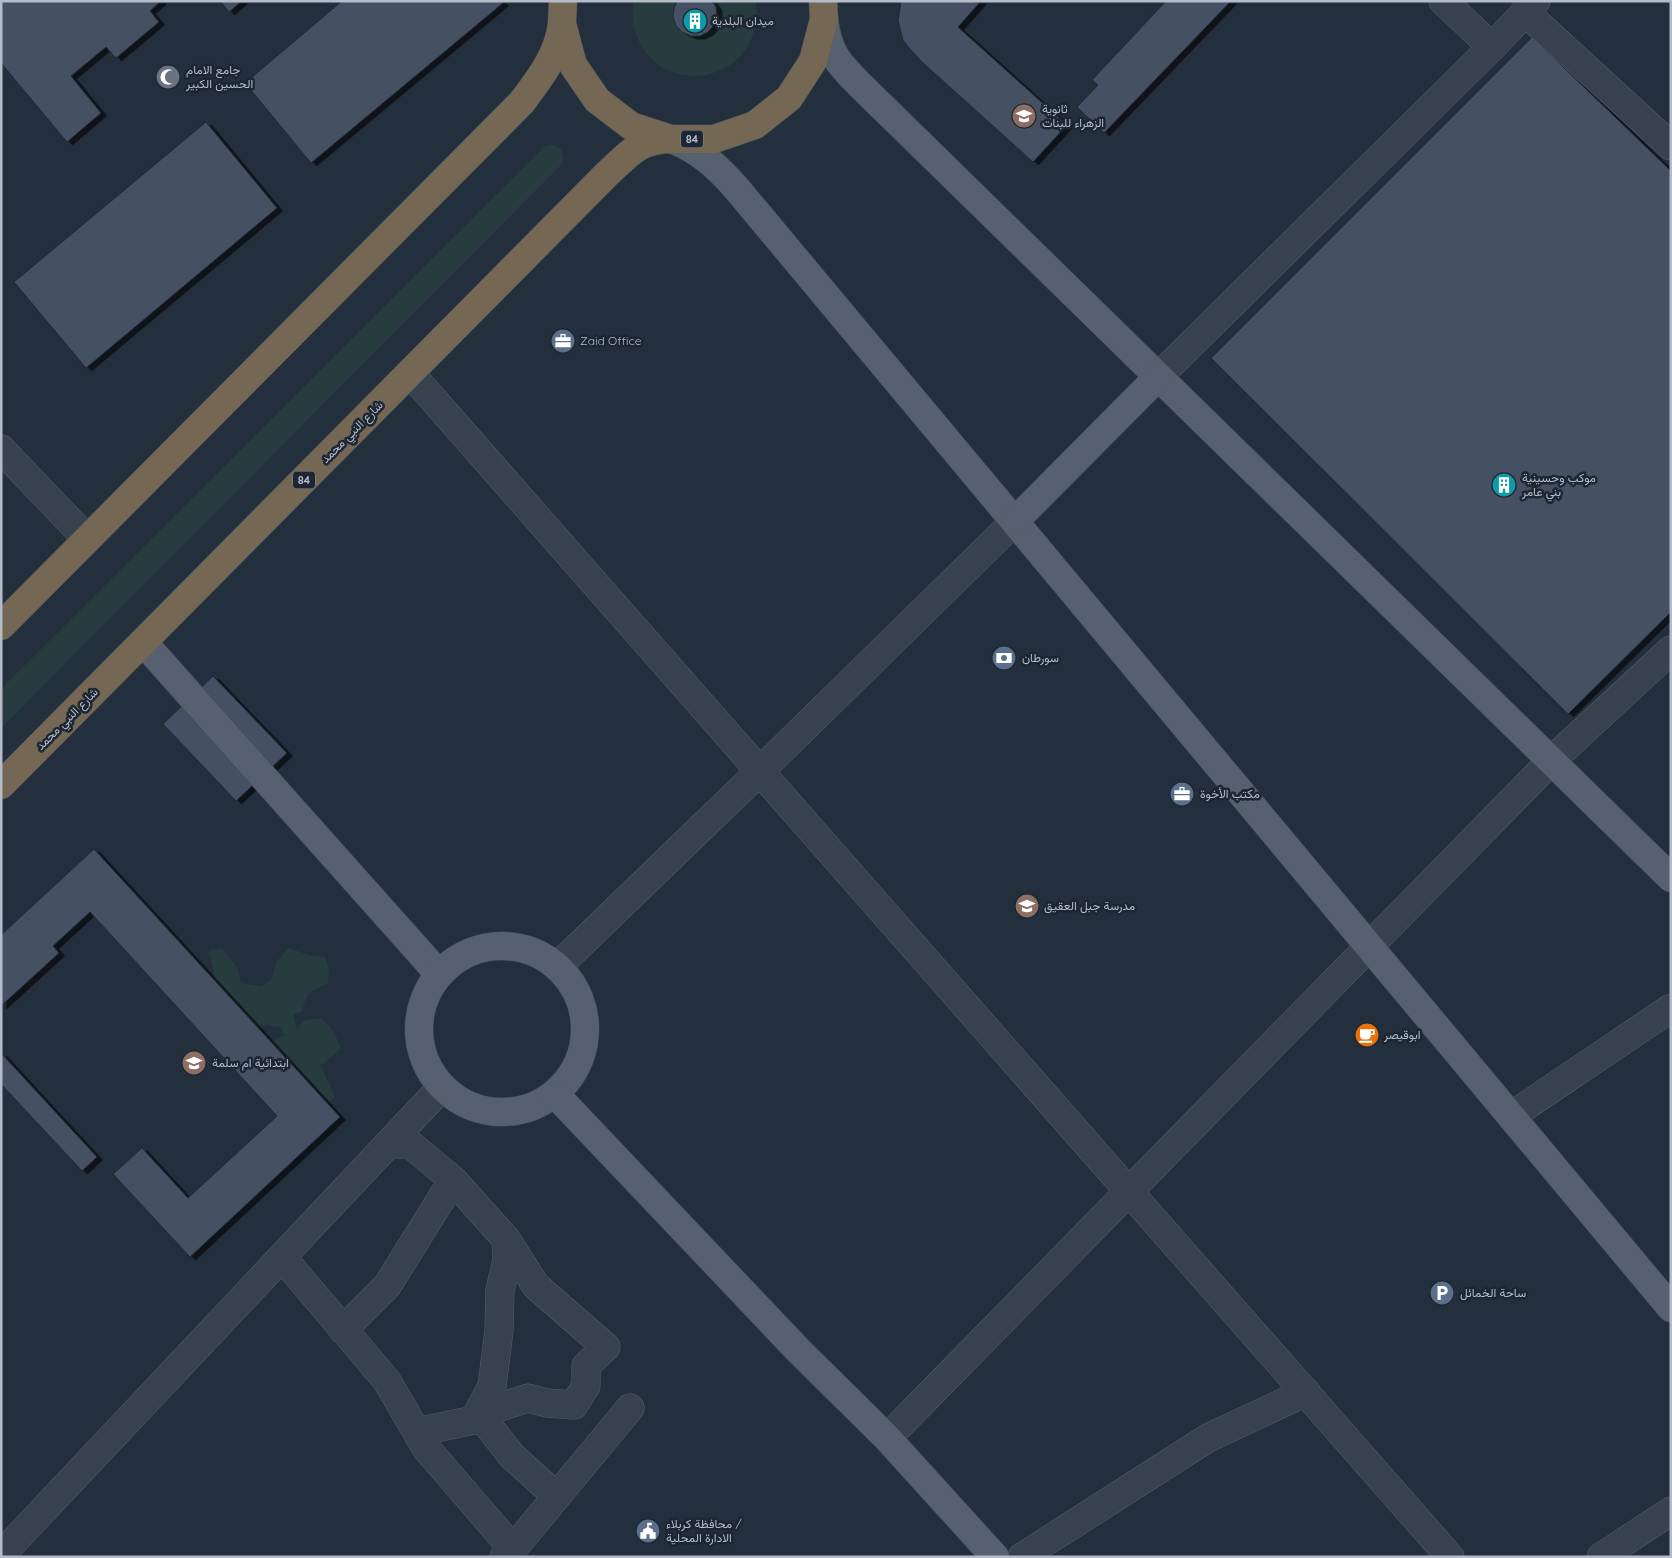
<svg xmlns="http://www.w3.org/2000/svg" width="1672" height="1558" viewBox="0 0 1672 1558" font-family="Quicksand,Vazirmatn,sans-serif">
  <style>
    .green { fill: #263c3f }
    .building { fill: #455162; stroke: #1f2835; filter: url(#shadow) }
    .lines { fill: none; stroke-linecap: round; stroke-linejoin: round }
    .minor-casing { stroke: #565f6c; stroke-width: 29 }
    .major-casing { stroke: #414a57; stroke-width: 29 }
    .highway-casing { stroke: #434c59; stroke-width: 29 }
    .minor { stroke: #38414e; stroke-width: 28 }
    .major { stroke: #56606e; stroke-width: 28 }
    .highway { stroke: #746855; stroke-width: 28 }
    .labels { text-anchor: middle; stroke-width: 5; stroke-linejoin: round; paint-order: stroke }
    .shield { fill: #1d2633; stroke: #878f9c; stroke-width: 1 }
    .shield-label { font-size: 11px; font-weight: bold; fill: #b4bcc9 }
    .poi-label { font-size: 12px; fill: #b4bcc9; stroke: #1d2633; text-anchor: start }
    .street-label { font-size: 12px; fill: #b4bcc9; stroke: #1d2633 }
  </style>
  <defs>
    <filter id="shadow"><feDropShadow dx="5.5" dy="3" stdDeviation="0" flood-color="#0009"/></filter>
  </defs>
  <rect width="100%" height="100%" fill="#242f3e"/>
  <g class="green">
    <path d="M633,1H677C670,14 674,33 691,36C712,40 721,18 712,1H756C766,87 651,105 633,24C632,17 633,9 633,1Z"/>
    <path d="M549,145H554L561,149L564,158L560,166L1,728V689L544,147Z"/>
    <path d="M288,948L309,955L325,957L329,968L328,984C309,991 307,992 302,1012L293,1014L297,1029L305,1020L322,1018L334,1032L341,1048L321,1066L335,1097L329,1103L271,1042L285,1035L280,1027L266,1025L257,1027L215,980L209,950L222,949L237,967L241,983L261,986L271,980L277,961Z"/>
  </g>
  <g class="building">
    <path d="M1,1H161L150,11L159,22L116,58L106,47L71,76L101,113L67,142L1,63Z"/>
    <path d="M220,1H242L229,12Z"/>
    <path d="M342,1H501L503,3L311,163L245,83Z"/>
    <path d="M677,1H712L716,7L717,16L714,25L708,32L700,36H691L682,32L676,26L673,17L674,8Z"/>
    <path d="M901,1H981L958,27L1067,125L1033,162L922,62L910,49L903,40L898,21Z"/>
    <path d="M1166,1H1231L1104,133L1077,107L1098,85L1092,80Z"/>
    <path d="M1532,37L1671,171V612L1568,714L1211,358Z"/>
    <path d="M206,122L277,208L86,368L14,282Z"/>
    <path d="M213,676L287,753L236,801L163,724Z"/>
    <path d="M94,849L340,1117L190,1257L113,1174L142,1148L188,1198L277,1116L90,912L53,946L59,953L1,1006V935Z"/>
    <path d="M1,1053L97,1157L82,1171L1,1084Z"/>
  </g>
  <g class="lines">
    <defs>
      <g id="minor">
        <path d="M1443,1L1492,47"/>
        <path d="M1525,12L1671,146"/>
        <path d="M410,373L1450,1557"/>
        <path d="M1158,377L1492,47L1536,1"/>
        <path d="M1,449L87,539"/>
        <path d="M557,967L760,771L1015,521"/>
        <path d="M1511,1116L1671,1008"/>
        <path d="M282,1257L387,1381L426,1448L513,1549L504,1557"/>
        <path d="M343,1330L387,1286L453,1180L410,1144H389"/>
        <path d="M484,1401L500,1407L528,1398L547,1403L574,1405L586,1386V1366L606,1347L536,1286L506,1239"/>
        <path d="M478,1413L512,1456L556,1496"/>
        <path d="M417,1432L474,1420L492,1386L499,1331L500,1290L507,1260L506,1239L453,1180"/>
        <path d="M887,1438L1551,761L1671,650"/>
        <path d="M513,1549L630,1408"/>
        <path d="M1,1555L442,1087"/>
        <path d="M1022,1557L1208,1438L1306,1392"/>
        <path d="M1601,1557L1671,1511"/>
      </g>
      <g id="major">
        <path d="M824,19C828,53 838,63 861,86L1671,878"/>
        <path d="M671,139C698,149 718,167 737,189L1671,1308"/>
        <path d="M1015,521L1158,377"/>
        <path d="M143,642L439,974"/>
        <circle cx="502" cy="1029" r="83"/>
        <path d="M555,1094L798,1350L887,1438L995,1557"/>
      </g>
      <g id="highway">
        <path d="M563,1L562,24L573,65L597,100L631,126L671,139H714L755,125L789,98L813,61L824,19L823,1"/>
        <path d="M1,626L522,102C540,78 558,55 562,24"/>
        <path d="M1,785L607,174C630,153 638,140 671,139"/>
      </g>
    </defs>
    <use href="#minor" class="minor-casing"/>
    <use href="#major" class="major-casing"/>
    <use href="#highway" class="highway-casing"/>
    <use href="#minor" class="minor"/>
    <use href="#major" class="major"/>
    <use href="#highway" class="highway"/>
  </g>
  <defs>
    <symbol id="building-disc" viewBox="-11 -11 22 22"><circle r="9.5" fill="#0f9aa8" stroke="#1d2633"/><path d="M-4-6H4V6H1V3H-1V6H-4ZM-2.5-4.3h1.7v1.8h-1.7ZM.8-4.3h1.7v1.8H.8ZM-2.5-1h1.7V.8h-1.7ZM.8-1h1.7V.8H.8Z" fill="#fff"/></symbol>
    <symbol id="mosque-disc" viewBox="-11 -11 22 22"><circle r="9.5" fill="#6b7280" stroke="#1d2633"/><path d="M3.5-4.9A6 6 0 1 0 3.5 4.9A5 5 0 1 1 3.5-4.9Z" fill="#fff"/></symbol>
    <symbol id="school-disc" viewBox="-11 -11 22 22"><circle r="9.5" fill="#8d6e63" stroke="#1d2633"/><path d="M0-5L7-2L0 1L-7-2ZM-4 1L0 2.5L4 1V4Q0 6-4 4Z" fill="#fff"/></symbol>
    <symbol id="office-disc" viewBox="-11 -11 22 22"><circle r="9.5" fill="#5c6f8a" stroke="#1d2633"/><path d="M-6-3h4V-5.5h4V-3h4V5H-6ZM-1-4.5V-3h2v-1.5ZM-6 0V1H6V0Z" fill="#fff"/></symbol>
    <symbol id="bank-disc" viewBox="-11 -11 22 22"><circle r="9.5" fill="#5c6f8a" stroke="#1d2633"/><path d="M-6-4H6V4H-6ZM0-2.3a2.3 2.3 0 1 0 0 4.6a2.3 2.3 0 1 0 0-4.6Z" fill="#fff"/></symbol>
    <symbol id="cafe-disc" viewBox="-11 -11 22 22"><circle r="9.5" fill="#e8710a" stroke="#1d2633"/><path d="M-5.5-4.5H6V0H3Q3 3.5 0 3.5H-2.5Q-5.5 3.5-5.5 0ZM3-3.2v2h1.7v-2ZM-6 4.5H4V6H-6Z" fill="#fff"/></symbol>
    <symbol id="parking-disc" viewBox="-11 -11 22 22"><circle r="9.5" fill="#5c6f8a" stroke="#1d2633"/><path d="M-3.5-5.5H1a3.5 3.5 0 0 1 0 7H-1V5.5H-3.5ZM-1-3.4V-.6H.8a1.4 1.4 0 0 0 0-2.8Z" fill="#fff"/></symbol>
    <symbol id="civic-disc" viewBox="-11 -11 22 22"><circle r="9.5" fill="#5c6f8a" stroke="#1d2633"/><path d="M-.6-6.5H3V-4.5H.6V-3L4-1V1h2V6H-6V1h2V-1L-.6-3ZM-1.2 2.5V6h2.4V2.5Z" fill="#fff"/></symbol>
  </defs>
  <g fill-rule="evenodd">
    <use href="#building-disc" x="681" y="7" width="28" height="28"/>
    <use href="#mosque-disc" x="154" y="63" width="28" height="28"/>
    <use href="#school-disc" x="1010" y="102" width="28" height="28"/>
    <use href="#office-disc" x="549" y="327" width="28" height="28"/>
    <use href="#building-disc" x="1490" y="471" width="28" height="28"/>
    <use href="#bank-disc" x="990" y="644" width="28" height="28"/>
    <use href="#office-disc" x="1168" y="780" width="28" height="28"/>
    <use href="#school-disc" x="1013" y="892" width="28" height="28"/>
    <use href="#cafe-disc" x="1353" y="1021" width="28" height="28"/>
    <use href="#school-disc" x="180" y="1049" width="28" height="28"/>
    <use href="#parking-disc" x="1428" y="1279" width="28" height="28"/>
    <use href="#civic-disc" x="634" y="1517" width="28" height="28"/>
  </g>
  <g class="labels">
    <g class="shield">
      <rect x="681" y="130.5" width="22" height="17" rx="4"/>
      <rect x="293" y="471.5" width="22" height="17" rx="4"/>
    </g>
    <g class="shield-label">
      <text x="692" y="143">84</text>
      <text x="304" y="484">84</text>
    </g>
    <g class="poi-label">
      <text x="712" y="25">ميدان البلدية</text>
      <text x="186" y="74">جامع الامام<tspan x="186" dy="14">الحسين الكبير</tspan></text>
      <text x="1042" y="113">ثانوية<tspan x="1042" dy="14">الزهراء للبنات</tspan></text>
      <text x="580" y="345">Zaid Office</text>
      <text x="1522" y="482">موكب وحسينية<tspan x="1522" dy="14">بني عامر</tspan></text>
      <text x="1022" y="662">سورطان</text>
      <text x="1200" y="798">مكتب الأخوة</text>
      <text x="1044" y="910">مدرسة جبل العقيق</text>
      <text x="1384" y="1039">ابوقیصر</text>
      <text x="212" y="1067">ابتدائية ام سلمة</text>
      <text x="1460" y="1297">ساحة الخمائل</text>
      <text x="666" y="1528">محافظة كربلاء /<tspan x="666" dy="14">الادارة المحلية</tspan></text>
    </g>
    <g class="street-label">
      <text transform="translate(352 432) rotate(-45)" y="4">شارع النبي محمد</text>
      <text transform="translate(67 719) rotate(-45)" y="4">شارع النبي محمد</text>
    </g>
  </g>
  <rect width="1672" height="1558" fill="none" stroke="#b4bcc9" stroke-width="5"/>
</svg>
